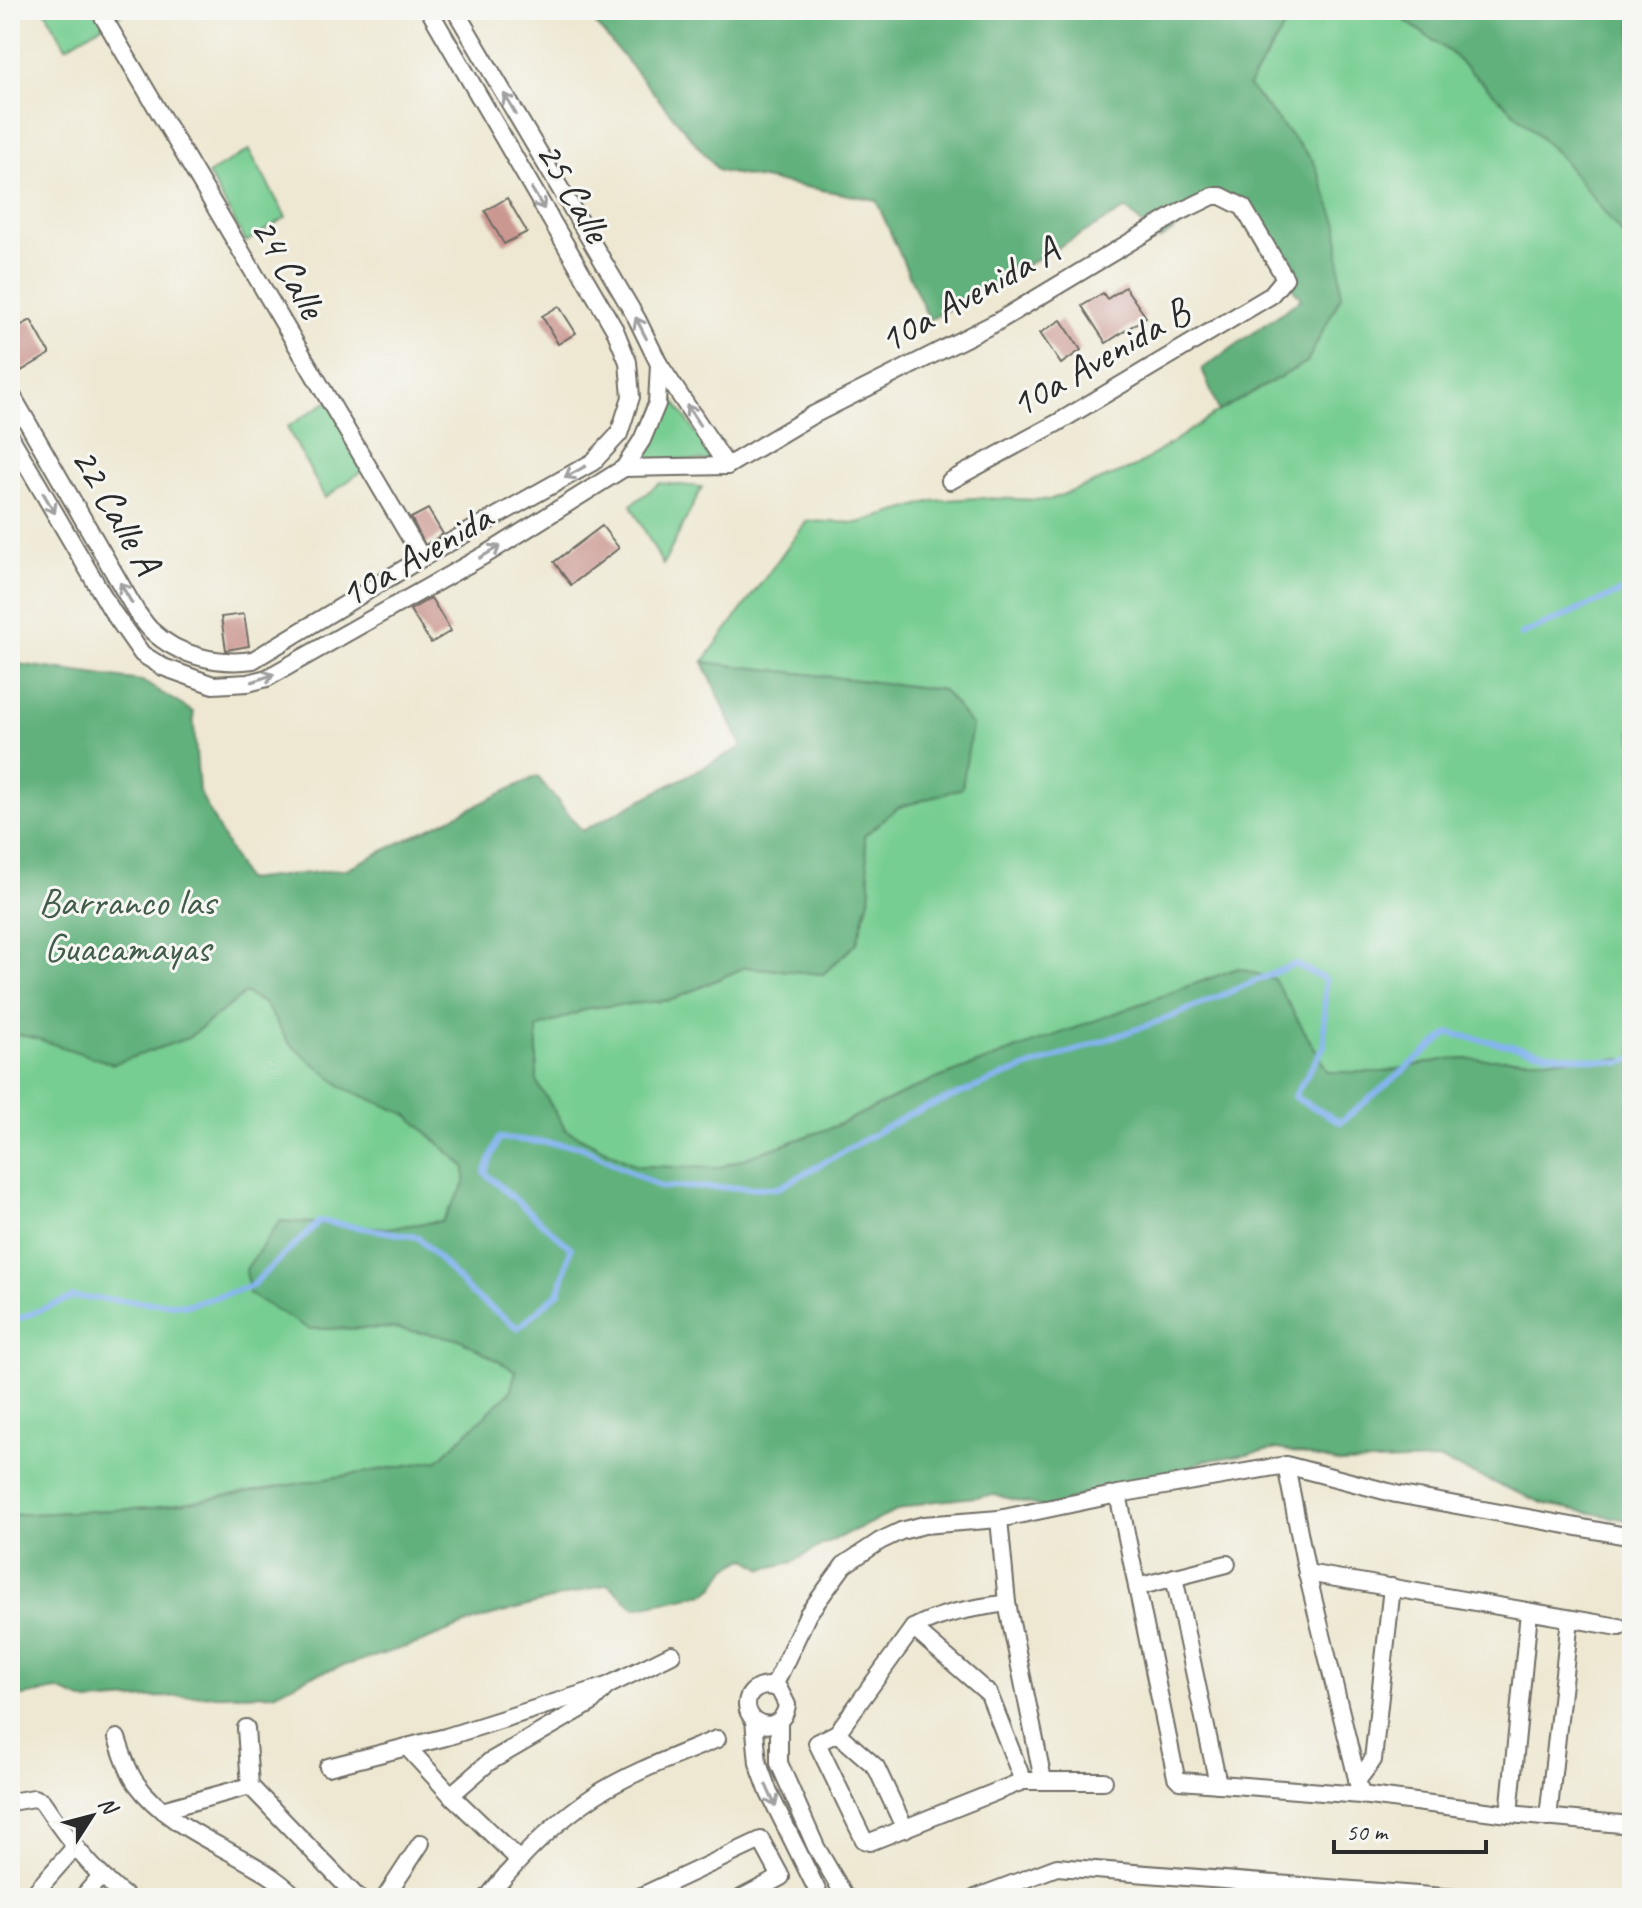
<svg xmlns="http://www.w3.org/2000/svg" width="1642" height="1908" viewBox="0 0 1642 1908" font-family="Caveat,sans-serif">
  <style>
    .green { fill: #77ce92; stroke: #517c5e; stroke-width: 2 }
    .forest { fill: #61b17c; stroke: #466e54; stroke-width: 2 }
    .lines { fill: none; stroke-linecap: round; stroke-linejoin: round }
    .stream { stroke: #85b4ef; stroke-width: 6 }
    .building { fill: #cb9791 }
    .minor-casing { stroke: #6f6d65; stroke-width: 20 }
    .minor { stroke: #fff; stroke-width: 16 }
    .oneway { stroke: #a0a0a0 }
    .labels { text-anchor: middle; stroke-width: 6; stroke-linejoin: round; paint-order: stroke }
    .street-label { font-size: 40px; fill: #2b2b2b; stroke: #f6f6f2 }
    .park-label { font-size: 40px; fill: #425c4a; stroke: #f6f6f2 }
  </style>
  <rect width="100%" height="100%" fill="#f6f6f2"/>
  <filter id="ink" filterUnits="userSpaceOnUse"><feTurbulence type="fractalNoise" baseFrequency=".0125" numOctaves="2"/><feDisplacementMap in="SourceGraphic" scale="16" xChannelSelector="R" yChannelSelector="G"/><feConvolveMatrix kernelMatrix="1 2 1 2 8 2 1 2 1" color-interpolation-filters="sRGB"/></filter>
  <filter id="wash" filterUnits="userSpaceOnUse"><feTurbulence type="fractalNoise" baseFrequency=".006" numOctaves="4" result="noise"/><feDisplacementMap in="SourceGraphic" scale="32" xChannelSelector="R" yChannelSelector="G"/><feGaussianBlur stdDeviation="1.8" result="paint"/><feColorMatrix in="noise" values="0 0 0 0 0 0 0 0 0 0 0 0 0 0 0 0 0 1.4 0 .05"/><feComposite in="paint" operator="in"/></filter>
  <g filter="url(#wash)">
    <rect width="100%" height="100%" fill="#eee8d2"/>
    <g class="green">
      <path d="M45,10H128L66,47Z"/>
      <path d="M1295,10H1379L1401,18L1451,53L1559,155L1632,247V1059H1448L1384,1072H1328L1274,979L1238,968L928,1082L833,1127L718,1168L637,1166L566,1130L537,1082V1028L589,1008L672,1000L745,967L823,974L857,943L871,891L863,836L897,808L962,788L943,690L703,662L807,521L858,523L933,501L976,498L1049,500L1135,467L1219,411L1307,362L1314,162L1248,86Z"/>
      <path d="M249,150L286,217L246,242L208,174Z"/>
      <path d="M666,388L714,461L637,458Z"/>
      <path d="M330,400L370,465L325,498L287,427Z"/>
      <path d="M660,483L702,487L663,565L631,505Z"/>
      <path d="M245,993L265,1004L289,1043L344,1088L408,1115L465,1167V1185L442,1221L387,1228L280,1221L309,1329L393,1328L459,1339L516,1371L510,1392L439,1460L154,1508L10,1515V1033L35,1038H188Z"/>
    </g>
    <g class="forest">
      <path d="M584,10H1295L1248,86L1314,162L1338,225L1341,296L1307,362L1219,411L1202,369L1301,299L1225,196L1159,240L1126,209L929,320L876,200L719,171Z"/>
      <path d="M1379,10H1632V247L1559,155L1451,53L1402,18Z"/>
      <path d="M703,662L943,690L972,725L962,788L897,808L864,836L871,891L857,943L823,974L745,967L672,1000L589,1008L537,1028V1082L566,1130L637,1166L718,1168L833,1127L928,1082L1238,968L1274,979L1328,1072H1384L1448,1059H1632V1521L1545,1504L1440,1460L1341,1463L1278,1449L1204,1461L1163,1477L1082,1494L1050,1509L995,1495L928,1502L899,1510L822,1545L793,1562L763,1569L746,1558L728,1567L714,1587L706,1593L635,1608L608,1584L477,1620L419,1643L310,1676L274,1694L181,1696L88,1702L58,1690L10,1698V1515L154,1508L438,1460L510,1392L516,1371L459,1339L393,1328L309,1329L249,1294L246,1269L280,1221L387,1228L442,1221L465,1184V1167L408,1115L344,1088L289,1043L265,1004L245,993L188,1038L113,1064L35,1038L10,1033V663L142,681L193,712L199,791L245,880L346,869L537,776L582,831L742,747Z"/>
    </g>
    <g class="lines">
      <g class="stream">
        <path d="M1521,635L1632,587"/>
        <path d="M10,1322L73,1297L187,1305L250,1287L320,1221L418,1237L472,1294L518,1328L559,1292L571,1248L485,1173L499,1138L580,1146L660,1187L779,1188L908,1115L1003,1076L1171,1017L1295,964L1325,979L1324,1046L1294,1097L1341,1122L1449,1033L1546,1053L1620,1063L1632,1059"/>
      </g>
    </g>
    <g id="blocks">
      <g class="building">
        <path d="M507,198L527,232L504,244L485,211Z"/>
        <path d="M1125,287L1146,317L1106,343L1082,306L1103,293L1107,299Z"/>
        <path d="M559,306L576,333L558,344L542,316Z"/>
        <path d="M31,320L50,354L21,371L10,351V331Z"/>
        <path d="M1061,320L1081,350L1061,364L1040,333Z"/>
        <path d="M428,509L443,534L425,545L411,518Z"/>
        <path d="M602,526L619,548L571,585L554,562Z"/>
        <path d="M431,598L451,631L431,643L410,610Z"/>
        <path d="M244,614L249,646L226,650L221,617Z"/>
      </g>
    </g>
  </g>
  <g filter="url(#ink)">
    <use href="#blocks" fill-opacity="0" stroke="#6f6d65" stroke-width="2"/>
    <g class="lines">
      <defs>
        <g id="minor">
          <path d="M99,10L422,558"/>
          <path d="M659,364L727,466"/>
          <path d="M10,392L136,611C141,617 146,626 152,631C178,656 219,665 253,660L422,558L593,462L619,434L631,397L628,362L615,330L429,10"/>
          <path d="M10,436L112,611L142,654L163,667L213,685L248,683L267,678L490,552L624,468L642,440L657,404L659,364L637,319L455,10"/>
          <path d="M727,466L811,416L997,322L1180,212L1213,196H1221L1243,207L1285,278L1270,296L1057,423L950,481"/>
          <path d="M624,468L727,466"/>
          <path d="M1286,1465L1307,1573L1361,1795"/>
          <path d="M1118,1494L1176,1777L1180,1781L1361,1795L1509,1814L1632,1825"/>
          <path d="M999,1519L1007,1603L1043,1780"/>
          <path d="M1307,1573L1619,1627"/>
          <path d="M1174,1577L1218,1784"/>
          <path d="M1137,1587L1227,1564"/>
          <path d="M1007,1603C974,1608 943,1612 913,1628L837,1733L817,1743L864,1840L870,1842L1023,1781H1104"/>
          <path d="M913,1628L989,1694L1023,1781"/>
          <path d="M774,1686L808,1614L844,1565L880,1541L901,1531L924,1525L999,1519L1118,1494L1286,1465L1396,1494L1632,1537"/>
          <path d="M754,1720C769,1730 784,1723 787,1705L779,1689C756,1678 736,1701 754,1720L758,1763L769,1793L821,1898"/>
          <path d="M779,1721V1763L816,1847L846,1898"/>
          <path d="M246,1728L250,1786L358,1898"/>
          <path d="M837,1733L876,1767L905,1829"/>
          <path d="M117,1738C122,1753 127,1770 136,1783C176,1838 251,1851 297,1898"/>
          <path d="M407,1747L451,1795L518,1859"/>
          <path d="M328,1767L446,1737L607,1686L672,1654"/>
          <path d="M1357,1781L1373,1760L1392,1587"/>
          <path d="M451,1795L489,1762L591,1703L606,1687"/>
          <path d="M10,1802L34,1798L42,1801C67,1838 92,1871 127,1898"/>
          <path d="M162,1810L250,1786"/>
          <path d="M1509,1814L1529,1612"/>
          <path d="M1548,1818L1570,1619"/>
          <path d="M30,1898L74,1848"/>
          <path d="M82,1898L101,1876"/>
          <path d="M385,1898L421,1843"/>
          <path d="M487,1898C518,1859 552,1824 594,1796C631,1772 676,1756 717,1739"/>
          <path d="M637,1898L761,1840L781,1877L741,1898"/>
          <path d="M975,1898L1057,1867L1456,1898"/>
        </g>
      </defs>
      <use href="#minor" class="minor-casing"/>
      <use href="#minor" class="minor"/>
    </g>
    <defs><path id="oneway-shaft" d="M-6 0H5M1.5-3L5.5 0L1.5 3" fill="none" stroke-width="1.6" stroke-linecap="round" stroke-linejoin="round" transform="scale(2)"/></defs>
    <g class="oneway">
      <use href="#oneway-shaft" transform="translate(510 104) rotate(-120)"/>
      <use href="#oneway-shaft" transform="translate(538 199) rotate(59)"/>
      <use href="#oneway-shaft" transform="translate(641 328) rotate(-117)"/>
      <use href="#oneway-shaft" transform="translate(693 415) rotate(-123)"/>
      <use href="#oneway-shaft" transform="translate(575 472) rotate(151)"/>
      <use href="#oneway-shaft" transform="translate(49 503) rotate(60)"/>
      <use href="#oneway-shaft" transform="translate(490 552) rotate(-31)"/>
      <use href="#oneway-shaft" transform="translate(126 593) rotate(-120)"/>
      <use href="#oneway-shaft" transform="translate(263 678) rotate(-19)"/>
      <use href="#oneway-shaft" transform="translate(771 1796) rotate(66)"/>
    </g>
  </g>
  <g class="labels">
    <g class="street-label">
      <text transform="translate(574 191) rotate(60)" y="14">25 Calle</text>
      <text transform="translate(289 267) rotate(60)" y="14">24 Calle</text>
      <text transform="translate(968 294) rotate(-29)" y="14">10a Avenida A</text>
      <text transform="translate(1099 357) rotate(-30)" y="14">10a Avenida B</text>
      <text transform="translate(117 510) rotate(60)" y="14">22 Calle A</text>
      <text transform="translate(415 555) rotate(-30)" y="14">10a Avenida</text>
    </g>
    <g class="park-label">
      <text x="127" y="915">Barranco las<tspan x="127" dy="46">Guacamayas</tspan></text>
    </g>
  </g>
  <rect width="1642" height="1908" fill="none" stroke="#f6f6f2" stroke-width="40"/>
  <g transform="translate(92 1816) rotate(54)" stroke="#f6f6f2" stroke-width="6" paint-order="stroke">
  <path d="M0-6L14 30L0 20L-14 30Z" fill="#2b2b2b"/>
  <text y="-12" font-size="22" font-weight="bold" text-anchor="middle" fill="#2b2b2b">N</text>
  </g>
  <path d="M1334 1840v12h152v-12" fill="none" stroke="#2b2b2b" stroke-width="4"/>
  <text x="1346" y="1840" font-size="24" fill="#2b2b2b" stroke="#f6f6f2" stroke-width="6" paint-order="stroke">50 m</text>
</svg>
